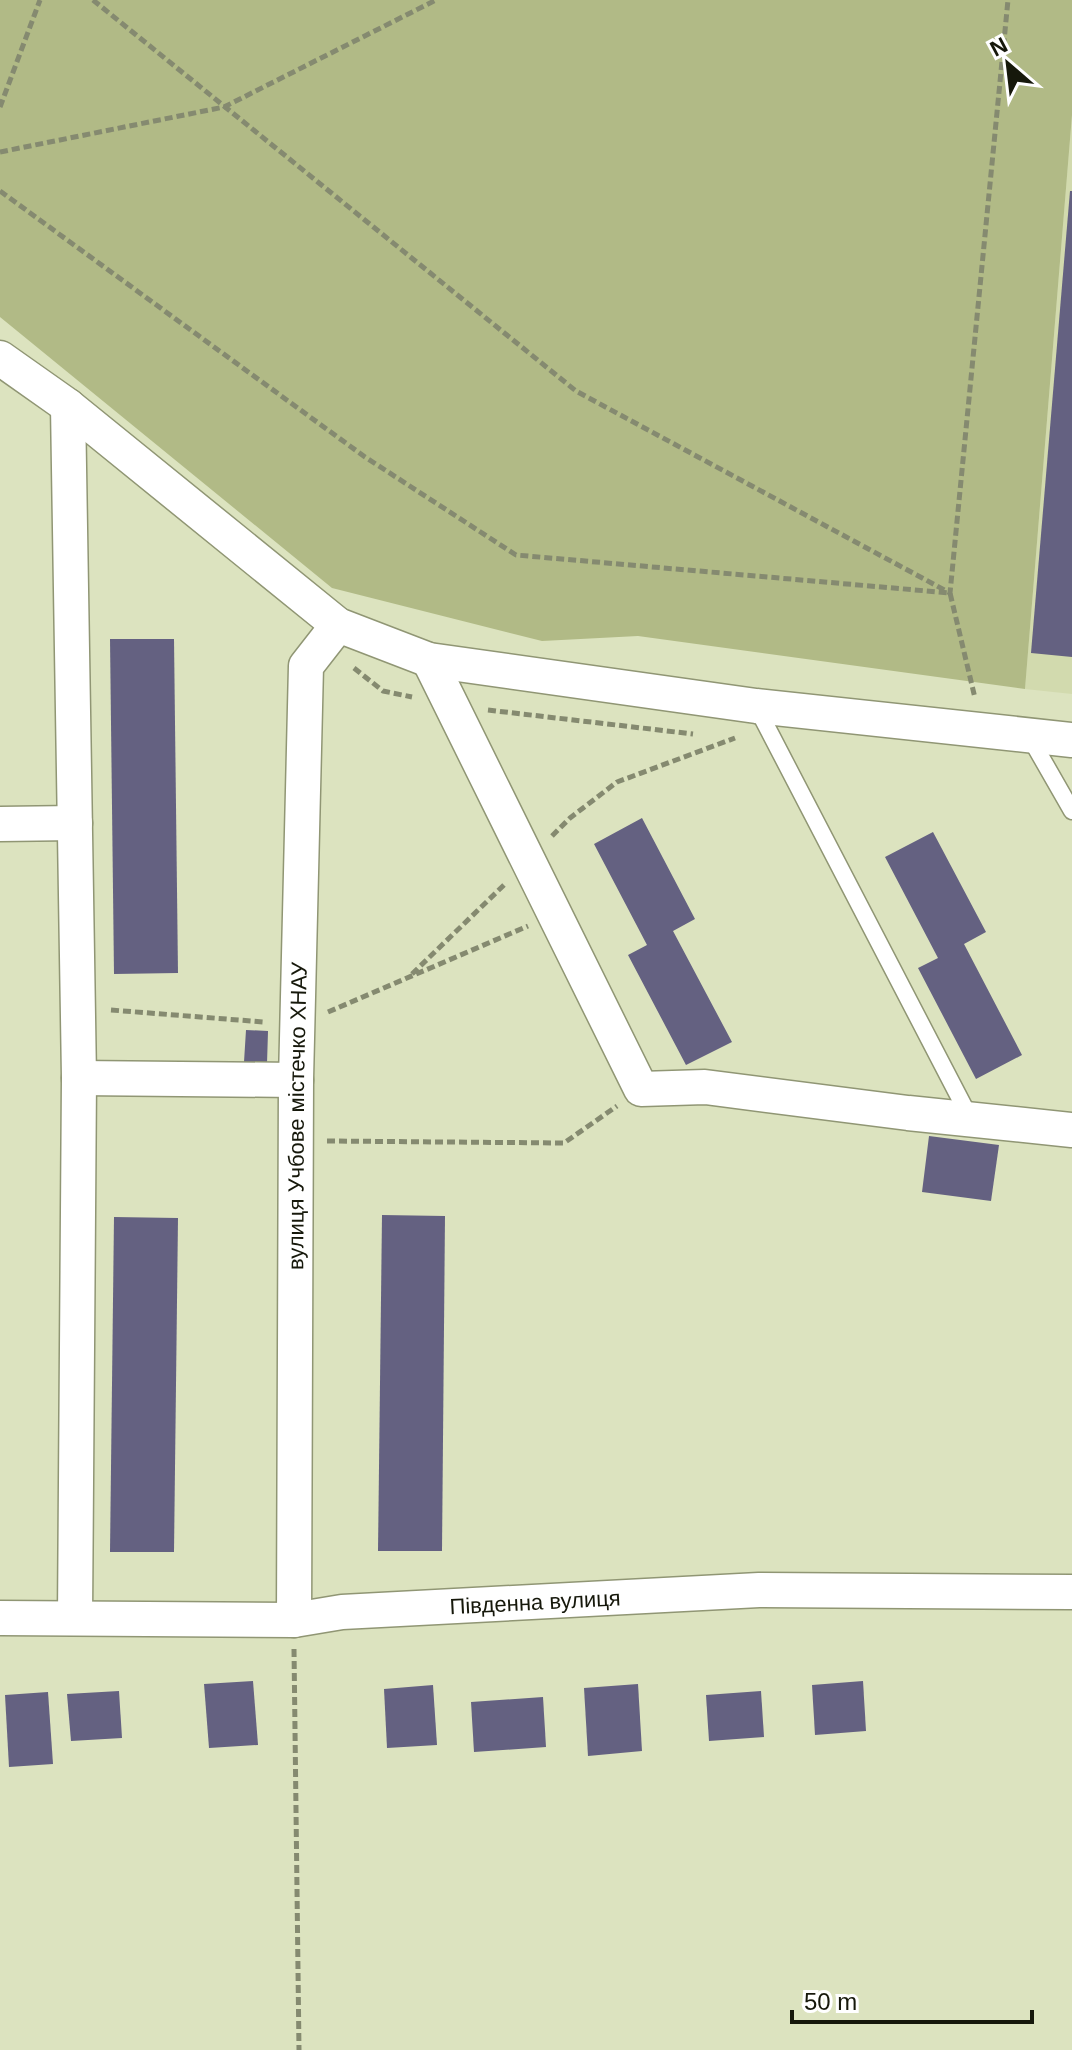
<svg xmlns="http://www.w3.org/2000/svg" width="1072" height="2050" viewBox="0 0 1072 2050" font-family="Arial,sans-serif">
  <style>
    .built { fill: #d2daae }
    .green { fill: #b1ba86 }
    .building { fill: #646181 }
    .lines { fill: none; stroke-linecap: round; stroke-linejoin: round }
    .lane-casing { stroke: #909674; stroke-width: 19 }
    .street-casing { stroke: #909674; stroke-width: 37 }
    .path { stroke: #858a70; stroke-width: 5; stroke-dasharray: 8 4; stroke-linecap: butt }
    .lane { stroke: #fff; stroke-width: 16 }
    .street { stroke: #fff; stroke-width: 34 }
    .labels { text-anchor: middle; stroke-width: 7; stroke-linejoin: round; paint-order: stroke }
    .street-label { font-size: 22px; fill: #16180b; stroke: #fff }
  </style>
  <rect width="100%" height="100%" fill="#dce3bf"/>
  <path class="built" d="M1072,115V694L1025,689Z"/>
  <path class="green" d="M0,0H1072V115L1025,689L638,636L542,641L332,588L0,317Z"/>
  <g class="building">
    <path d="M1070,191H1072V657L1031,653Z"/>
    <path d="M110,639H174L178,973L114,974Z"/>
    <path d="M642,818L695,919L673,931L732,1042L686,1065L628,955L647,945L594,844Z"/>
    <path d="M933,832L986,932L964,944L1022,1055L976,1079L918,968L938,958L885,857Z"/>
    <path d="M246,1030L268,1031L267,1063L244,1062Z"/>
    <path d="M929,1136L999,1145L991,1201L922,1192Z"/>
    <path d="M382,1215L445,1216L442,1551H378Z"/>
    <path d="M114,1217L178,1218L174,1552H110Z"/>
    <path d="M253,1681L258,1745L209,1748L204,1684Z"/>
    <path d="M863,1681L866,1731L815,1735L812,1685Z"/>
    <path d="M638,1684L642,1751L588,1756L584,1688Z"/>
    <path d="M433,1685L437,1745L387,1748L384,1689Z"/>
    <path d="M119,1691L122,1738L71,1741L67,1694Z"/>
    <path d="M761,1691L764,1737L709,1741L706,1695Z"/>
    <path d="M48,1692L53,1764L9,1767L5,1695Z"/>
    <path d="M543,1697L546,1747L474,1752L471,1702Z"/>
  </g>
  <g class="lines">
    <defs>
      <g id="lane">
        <path d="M756,706L970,1118"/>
        <path d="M1029,736L1072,811"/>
      </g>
      <g id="street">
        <path d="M0,358L68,406L338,625L429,660L756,706L1072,740"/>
        <path d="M68,406L79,1078L75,1617"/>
        <path d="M429,660L641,1089L705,1087L908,1113L1072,1130"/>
        <path d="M0,824L75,823"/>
        <path d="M79,1078L296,1080"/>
        <path id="s1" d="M0,1618L294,1620L342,1612L759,1590L1072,1592"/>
        <path id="s2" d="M294,1620L296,1080L306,666L338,625"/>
      </g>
    </defs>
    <use href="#lane" class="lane-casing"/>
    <use href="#street" class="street-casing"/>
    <g class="path">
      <path d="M93,0L576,391L950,593L1008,0"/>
      <path d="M0,107L40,0"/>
      <path d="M0,152L224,107L436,0"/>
      <path d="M0,191L365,457L516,555L950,593L975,698"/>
      <path d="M354,668L383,691L412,697"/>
      <path d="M488,710L693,734"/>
      <path d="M552,836L570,818L617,782L735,738"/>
      <path d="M412,974L505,884"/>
      <path d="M111,1010L264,1022"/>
      <path d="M328,1012L528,926"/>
      <path d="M327,1141L564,1143L617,1106"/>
      <path d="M294,1649L299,2050"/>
    </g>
    <use href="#lane" class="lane"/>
    <use href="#street" class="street"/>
  </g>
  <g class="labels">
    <g class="street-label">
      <text dy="8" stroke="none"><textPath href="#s2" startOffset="504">вулиця Учбове містечко ХНАУ</textPath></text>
      <text dy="8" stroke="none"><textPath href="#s1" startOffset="536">Південна вулиця</textPath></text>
    </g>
  </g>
  <g transform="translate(1008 64) rotate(332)" stroke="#ffffff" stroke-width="6" paint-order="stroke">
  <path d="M0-6L14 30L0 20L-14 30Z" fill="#16180b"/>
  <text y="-12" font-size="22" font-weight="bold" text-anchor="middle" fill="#16180b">N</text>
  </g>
  <path d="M792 2010v12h240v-12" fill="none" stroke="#16180b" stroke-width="4"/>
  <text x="804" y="2010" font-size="24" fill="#16180b" stroke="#ffffff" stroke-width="6" paint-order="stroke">50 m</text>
</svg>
